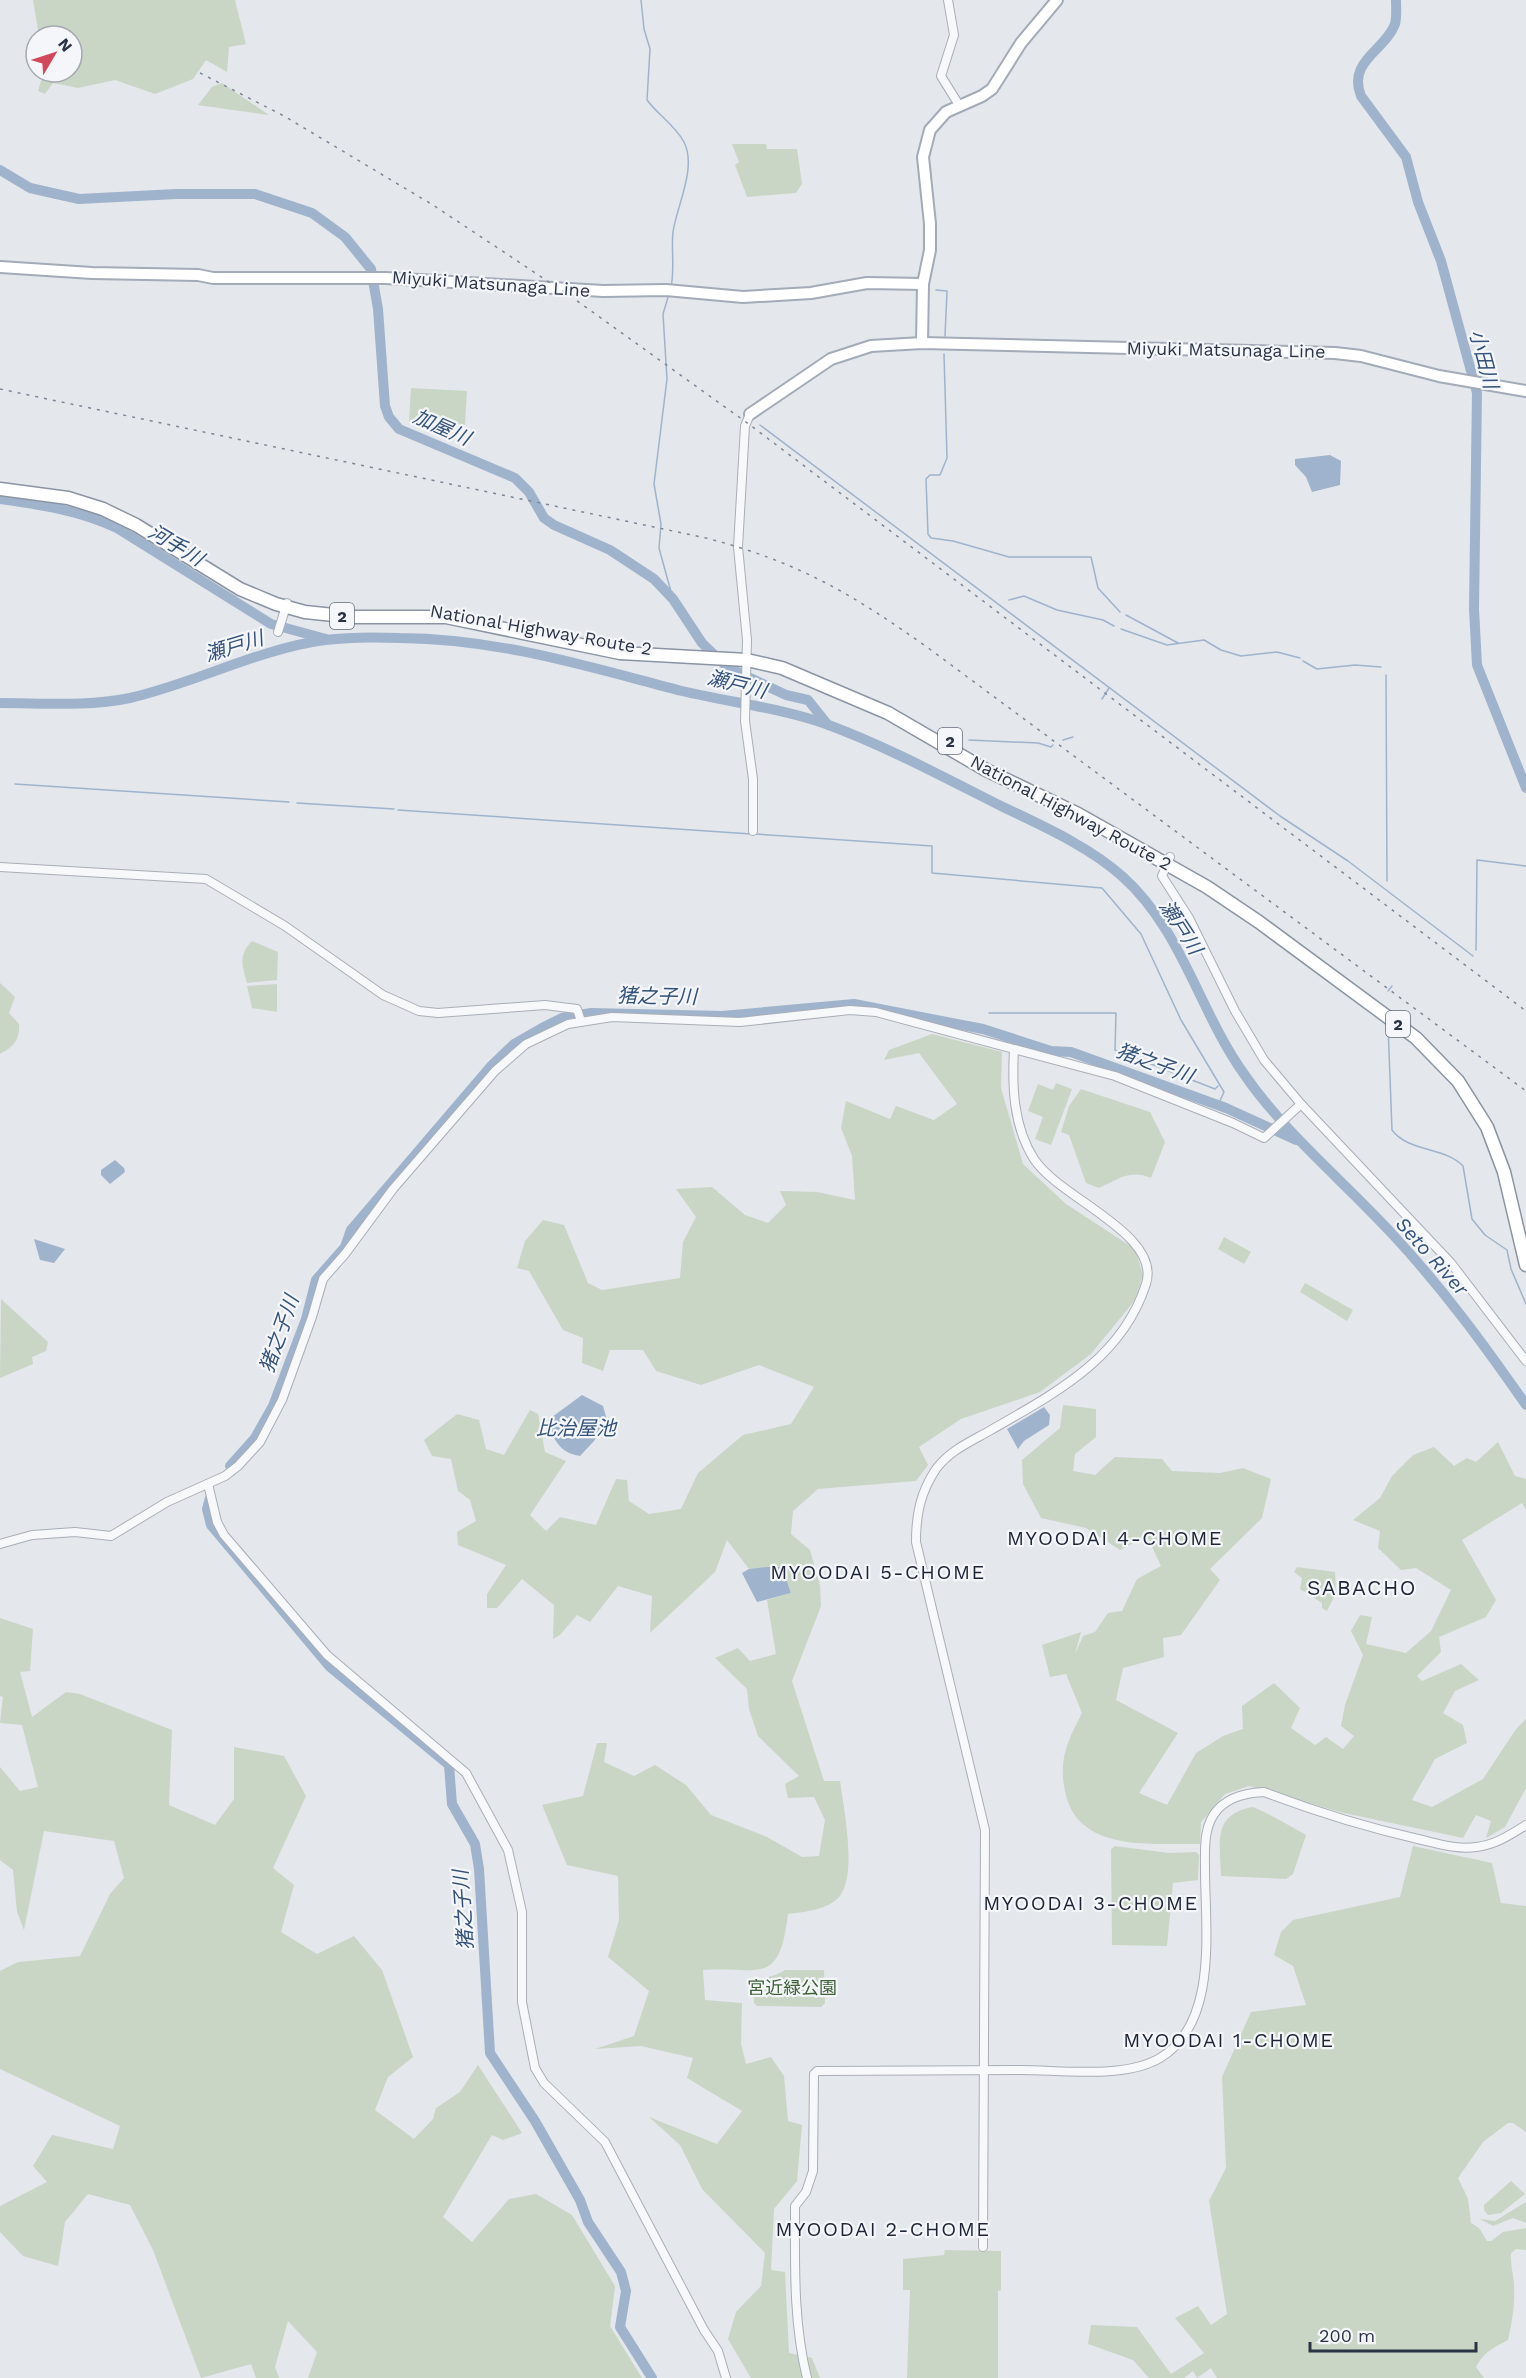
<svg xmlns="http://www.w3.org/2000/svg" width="1526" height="2378" viewBox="0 0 1526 2378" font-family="'Work Sans','Noto Sans JP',sans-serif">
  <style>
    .green { fill: #c9d6c5 }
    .water { fill: #9fb4cc }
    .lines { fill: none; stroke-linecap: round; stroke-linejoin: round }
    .stream { stroke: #9fb4cc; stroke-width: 1.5 }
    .river { stroke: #9fb4cc; stroke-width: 10 }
    .minor-casing { stroke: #a9aeb7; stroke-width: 10 }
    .major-casing { stroke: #a3abb8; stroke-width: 14 }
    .highway-casing { stroke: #8b94a3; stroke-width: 15 }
    .minor { stroke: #f7f8fa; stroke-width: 8 }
    .major { stroke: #fff; stroke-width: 10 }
    .highway { stroke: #fff; stroke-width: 12 }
    .rail { stroke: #7d8696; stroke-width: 1.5; stroke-dasharray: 3 6; stroke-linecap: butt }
    .labels { text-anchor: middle; stroke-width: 4.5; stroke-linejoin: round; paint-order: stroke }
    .shield { fill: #f4f6f9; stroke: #676e7b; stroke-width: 1.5 }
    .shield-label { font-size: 16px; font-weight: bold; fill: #2b3445 }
    .street-label { font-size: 18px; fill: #2b3445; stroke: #f4f6f9 }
    .park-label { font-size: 18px; fill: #3f6138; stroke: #f4f6f9 }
    .water-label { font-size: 20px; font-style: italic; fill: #34527a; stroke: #f4f6f9 }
    .neighbourhood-label { font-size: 20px; letter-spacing: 1.5px; fill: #1d2536; stroke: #f4f6f9 }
    .quarter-label { font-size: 21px; letter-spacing: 1.5px; fill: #1d2536; stroke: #f4f6f9 }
  </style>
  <rect width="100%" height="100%" fill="#e4e7ec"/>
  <g class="green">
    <path d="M33,0H235L246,44L229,47L227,72L206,60L193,79L155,94L115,80L78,88L53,83L45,94L38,91L44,72H72V36H36V53L31,52L38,30Z"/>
    <path d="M222,83L269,115L198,105L212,87Z"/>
    <path d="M732,144H766L767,149H797L802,184L796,193L747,197L735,165L739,162Z"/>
    <path d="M411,388L467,391L465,425L409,422Z"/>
    <path d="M252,941L278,952L277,980L247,983C242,965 238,956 252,941Z"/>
    <path d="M0,983L15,997L9,1013L19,1024C20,1040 13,1047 0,1054Z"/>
    <path d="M277,984V1012L252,1008L247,986Z"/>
    <path d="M932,1034L1002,1052L1001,1088L1023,1164L1066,1204L1135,1249L1143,1275L1135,1300L1091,1354L1040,1392L961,1419L919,1447L928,1465L916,1481L818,1489L793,1511L791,1534L810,1550L820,1585L821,1606L792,1681L824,1781H840C844,1809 857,1873 840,1896C828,1910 805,1912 788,1914C779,1988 760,1966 703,1970L705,2000L742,2003L741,2044L746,2064L771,2057L784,2076L788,2121L802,2125L797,2181L774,2209L771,2270L785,2272L789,2353L812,2358L820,2378H751L728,2339L736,2312L761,2286L765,2253L702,2189L680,2145L649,2117L717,2144L742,2111L687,2078L693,2058L641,2046L595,2049L634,2036L649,1991L608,1957L619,1920L618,1876L567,1865L542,1805L583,1796L597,1743H607L604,1762L634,1776L655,1765L686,1785L711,1815L767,1837L802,1857L819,1856L825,1820L814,1797L788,1798L785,1784L799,1776L758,1736L749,1709L747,1689L715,1658L738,1648L750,1661L776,1654L767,1600L791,1593L782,1567L749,1569L727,1540L715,1572L650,1633L652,1596L618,1586L590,1622L577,1615L560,1635L553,1639L554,1605L522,1579L497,1608H487V1594L506,1565L458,1545L457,1532L476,1521L470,1500L458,1491L451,1459L432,1456L424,1440L457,1414L479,1420L486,1449L504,1455L530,1410L538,1414L545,1452L566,1461L530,1515L546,1531L560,1517L596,1525L616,1479L627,1480L629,1501L649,1514L681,1509L698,1473L743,1435L791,1424L814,1387L759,1365L701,1385L656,1371L643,1350H610L603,1371L582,1363L583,1338L563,1330L529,1271L517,1268L525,1241L543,1220L564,1225L588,1283L602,1290L680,1278L683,1242L696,1217L676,1189L712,1187L745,1215L768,1223L786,1205L780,1191L817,1192L855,1200L852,1156L841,1128L846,1101L890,1119L896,1106L934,1120L957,1104L919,1053L884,1060L889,1050Z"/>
    <path d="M1056,1083L1072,1089L1051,1145L1035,1139L1043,1117L1028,1111L1038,1084L1053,1090Z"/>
    <path d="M1081,1089L1150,1112L1165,1142L1151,1178C1131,1169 1118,1179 1099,1188L1086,1183L1069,1135L1061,1132L1069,1106Z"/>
    <path d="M1224,1237L1251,1252L1244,1264L1218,1249Z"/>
    <path d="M1305,1283L1353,1310L1347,1321L1300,1292Z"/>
    <path d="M1,1299L48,1342L46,1351L32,1357L33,1364L0,1378Z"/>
    <path d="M1063,1405L1096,1409V1437L1075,1454L1073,1471L1095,1475L1115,1457L1162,1459L1172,1471L1220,1473L1243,1468L1271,1479L1262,1518L1210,1569L1220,1580L1181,1635L1163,1638L1164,1657L1123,1668L1116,1700L1178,1733L1139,1793L1167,1805L1196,1753L1223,1736L1243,1729L1242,1706L1274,1683L1300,1708L1291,1728L1315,1745L1326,1737L1343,1749L1354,1736L1341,1726L1345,1705L1363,1655L1351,1631L1360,1615L1372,1617L1366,1644L1406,1653L1431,1631L1451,1590L1416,1568L1401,1570L1378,1548L1380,1531L1353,1520L1380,1498L1392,1476L1413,1455L1434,1447L1454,1466L1467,1458L1476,1462L1498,1442L1515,1476L1526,1479V1510L1522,1503L1462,1540L1496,1600L1486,1617L1439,1637L1441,1652L1417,1676L1422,1681L1461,1664L1479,1680L1455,1691L1443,1713L1463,1725L1467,1743L1435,1759L1412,1800L1432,1807L1483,1779L1516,1729L1526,1719V1788L1505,1827L1486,1838L1491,1821L1476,1815L1463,1838L1344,1813L1249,1786L1225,1794L1201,1822L1200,1844C1151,1843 1077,1853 1065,1791C1058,1760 1068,1740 1082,1713L1066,1674L1050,1677L1042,1645L1081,1632L1075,1654L1083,1636L1095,1632L1108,1613L1122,1611L1137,1579L1161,1566L1147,1536L1120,1550L1086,1528L1041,1518L1023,1484L1022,1460L1060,1428Z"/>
    <path d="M1297,1567L1335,1572L1336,1593L1327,1611L1322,1608V1603L1300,1589L1302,1578L1294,1572Z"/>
    <path d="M0,1618L33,1629L30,1671L20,1672L32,1717L66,1692L80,1694L172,1730L169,1805L215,1825L234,1799V1747L284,1756L306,1796L273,1868L294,1885L281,1932L317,1954L354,1936L382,1970L413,2057L388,2077L375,2110L414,2139L433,2119L436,2108L460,2092L478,2065L522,2133L503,2140L492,2135L443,2217L472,2242L509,2199L536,2194L572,2215L615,2286L610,2326L642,2378H308L317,2352L288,2321L275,2367L279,2378H256L251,2364L201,2378L153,2250L130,2205L88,2194L65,2222L58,2266L23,2256L0,2232V2206L47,2182L33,2166L52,2135L113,2149L120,2126L0,2069V1971L18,1962L80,1956L110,1894L124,1878L114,1841L44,1831L24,1930L17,1912L13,1870L0,1860V1767L20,1791L38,1787L22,1725L0,1723L3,1697L0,1696Z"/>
    <path d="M1253,1807C1272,1815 1288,1825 1306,1835L1293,1874L1286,1879L1221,1876C1220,1843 1212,1814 1253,1807Z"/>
    <path d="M1115,1846L1169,1853L1196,1852L1199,1855L1198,1880L1173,1883L1167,1946L1112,1945L1111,1849Z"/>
    <path d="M1413,1846L1492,1863L1501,1903L1526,1906V2132L1513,2123H1508L1483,2142L1458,2178L1468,2199L1471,2223L1479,2228L1487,2241H1491L1503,2232L1526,2228V2250L1516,2249L1511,2253C1510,2265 1514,2275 1514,2287C1515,2304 1512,2323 1508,2340C1493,2348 1484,2352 1476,2367L1484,2378H1217L1211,2368L1197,2378L1193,2371L1184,2378H1149L1133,2360L1088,2344L1091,2325L1137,2327L1171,2374L1204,2353L1175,2318L1198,2306L1211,2325L1227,2314L1209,2201L1226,2168L1222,2077L1251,2012L1306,2005L1293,1966L1274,1955L1281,1932L1293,1920L1400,1897Z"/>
    <path d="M785,1970H824L825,2003L821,2007L757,2006L754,2003L753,1983C760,1978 775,1977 785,1970Z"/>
    <path d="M1511,2181L1525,2194L1501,2213L1488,2215L1484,2210V2205Z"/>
    <path d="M1526,2202V2223L1513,2218L1493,2226L1480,2219L1495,2221Z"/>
    <path d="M945,2250L1001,2251V2290L998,2291V2378H907L910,2290H903V2259L944,2255Z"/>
  </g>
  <g class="water">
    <path d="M1330,455L1341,461L1340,485L1312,492L1306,477L1295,465V459Z"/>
    <path d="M115,1160L124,1168L125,1172L110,1184L101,1175V1170Z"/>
    <path d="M34,1239L65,1249L54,1263L40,1260Z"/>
    <path d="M582,1395L603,1406L607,1420L594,1441L580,1456C559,1453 553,1439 548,1420Z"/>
    <path d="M1044,1407L1050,1415L1049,1425L1024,1441L1018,1449L1007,1429Z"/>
    <path d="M767,1567H782L791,1593L757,1602L742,1573L749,1569Z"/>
  </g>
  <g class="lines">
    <g class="stream">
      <path d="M641,0L644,29L650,49L647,100C658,115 675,125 684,142C697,168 677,205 673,232C671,250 675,268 671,287"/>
      <path d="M936,290L947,291L945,336"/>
      <path d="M669,294L663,314L667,379L654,484L661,524L659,548L673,599"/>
      <path d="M944,354L947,458L940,475H930L926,479L928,534L931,538L953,541L1009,557H1091L1098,588L1120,612"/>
      <path d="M760,425L1280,816L1348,861L1473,956"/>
      <path d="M1009,600L1024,596L1057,610L1103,620L1114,626"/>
      <path d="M1126,615L1178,643"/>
      <path d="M1121,629L1167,645L1204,640L1221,650L1241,656L1277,652L1300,658"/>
      <path d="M1303,661L1317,669L1355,665L1381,667"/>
      <path d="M1386,675L1387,881"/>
      <path d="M1102,699L1109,688"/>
      <path d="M969,740L1038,743L1051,747L1053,745"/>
      <path d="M1063,740L1073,737"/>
      <path d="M15,784L289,802"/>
      <path d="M297,803L394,809"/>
      <path d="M398,810L751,834"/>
      <path d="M755,834L932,846V873L1102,888L1141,934L1181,1020L1224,1092L1218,1105"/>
      <path d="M1476,950L1477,860L1526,866"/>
      <path d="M1388,991L1392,986"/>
      <path d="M989,1013H1116L1115,1050L1215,1089L1218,1086"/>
      <path d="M1388,1025L1392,1130C1408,1152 1445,1147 1463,1166L1472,1219L1485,1235L1507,1250L1511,1269L1526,1304"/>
    </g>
    <g class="river">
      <path d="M1396,0C1396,7 1397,17 1395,24C1385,51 1347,61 1361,96L1406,157L1418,202L1441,261L1477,393L1474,609L1477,665L1526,788"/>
      <path d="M0,170L30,188L79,199L176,194H255L312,213L345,237L371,269L378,309L385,406L389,417L399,429L515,478L529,492L544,518L554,525L610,550L654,579L673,599L702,643L727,667L786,695L808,700L828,725"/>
      <path d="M0,499C42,505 79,510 117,528L271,624L326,639"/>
      <path d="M0,703C43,703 87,707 130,698C196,683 258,649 325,640C349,637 376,637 400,638C501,639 585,666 682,691C728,702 781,708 826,724C888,747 945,778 1003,807C1043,826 1090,847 1123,877C1182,930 1199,1011 1244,1074C1286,1135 1345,1182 1395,1237C1444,1290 1485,1346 1526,1405"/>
      <path d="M230,1466L255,1438L273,1406L306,1319L316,1280L345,1247L351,1230L492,1065L514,1044L542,1028L562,1018L591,1013L722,1016L854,1004L983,1029L1051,1051L1071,1052L1226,1108L1296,1140"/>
      <path d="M210,1498L207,1509L211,1525L330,1667L449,1765L452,1804L475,1844L479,1869L490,2053L535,2121L580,2200L588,2222L621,2272L626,2291L620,2327L652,2378"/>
    </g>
    <defs>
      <g id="minor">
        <path d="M948,0L954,35L941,76L959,105"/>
        <path d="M750,414L745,426L738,547L747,640L745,721L753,779V831"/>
        <path d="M278,632L287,603"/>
        <path d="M1170,857L1162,876L1189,918L1235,1011L1264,1060L1301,1104L1451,1263L1526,1361"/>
        <path d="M0,867L206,879L285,926L383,995L419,1011L438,1013L545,1005L577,1009L581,1021"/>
        <path d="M208,1484L217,1522L224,1535L327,1655L466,1773L508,1850L522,1912V2002L535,2068L544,2083L605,2142L704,2330L718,2351L726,2378"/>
        <path d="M0,1544L32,1535L75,1532L111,1536L167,1502L225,1476L238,1466L260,1442L282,1400L312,1317L323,1279L345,1254L393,1189L495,1071L526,1044L568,1024L612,1017L740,1022L850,1010L876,1012L1115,1076L1233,1123L1264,1138L1301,1104"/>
        <path d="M983,2247L985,1830L916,1542C916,1515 920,1493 936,1469C950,1450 972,1441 991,1430C1055,1393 1122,1359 1146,1284C1162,1234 1059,1198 1034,1159C1013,1126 1012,1086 1014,1049"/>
        <path d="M807,2378C793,2321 795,2264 795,2206L806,2192L813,2171L814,2074L817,2071C885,2071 953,2070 1021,2070C1061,2070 1125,2079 1160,2058C1219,2023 1205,1928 1205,1869C1205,1849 1203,1825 1218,1809C1231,1796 1247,1793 1264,1792C1314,1811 1365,1827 1418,1839C1436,1843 1457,1850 1476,1847C1495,1845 1510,1835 1526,1825"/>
      </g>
      <g id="major">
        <path d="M0,267L92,273L198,275L213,278H386L603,291L666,290L743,297L811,293L867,283L923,284"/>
        <path d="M922,343L923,284L930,250V224L923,157L930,130L946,112L982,96L992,89L1021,43L1057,0"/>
        <path d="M750,414L831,359L871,346L922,343L1335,353L1361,356L1439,376L1526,391"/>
      </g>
      <path id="highway" d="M0,489L68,498L103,509L136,525L240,589L276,604L305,612L353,617H446L620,653L747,660L782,668L888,713L986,770L1078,814L1207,887L1259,922L1416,1038L1458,1081L1487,1127L1504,1172L1526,1265"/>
    </defs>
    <use href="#minor" class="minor-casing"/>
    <use href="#major" class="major-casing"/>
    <use href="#highway" class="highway-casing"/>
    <use href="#minor" class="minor"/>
    <use href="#major" class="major"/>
    <use href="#highway" class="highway"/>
    <g class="rail">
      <path d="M200,73L284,116L433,205L573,298L746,422L1526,1011"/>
      <path d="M0,389L706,538C799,562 854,595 931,650L1526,1091"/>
    </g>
  </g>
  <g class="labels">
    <g class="shield">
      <rect x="330" y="603" width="24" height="26" rx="4.5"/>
      <rect x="938" y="728" width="24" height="26" rx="4.5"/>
      <rect x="1386" y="1011" width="24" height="26" rx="4.5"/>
    </g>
    <g class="shield-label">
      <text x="342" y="622">2</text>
      <text x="950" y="747">2</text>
      <text x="1398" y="1030">2</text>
    </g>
    <g class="street-label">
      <text transform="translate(491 284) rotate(4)" y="6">Miyuki Matsunaga Line</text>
      <text transform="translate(1226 350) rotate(1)" y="6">Miyuki Matsunaga Line</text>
      <text transform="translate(541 630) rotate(10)" y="6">National Highway Route 2</text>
      <text transform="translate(1071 813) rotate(28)" y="6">National Highway Route 2</text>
    </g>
    <g class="park-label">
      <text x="792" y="1994">宮近緑公園</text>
    </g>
    <g class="water-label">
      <text transform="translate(1484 359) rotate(75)" y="7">小田川</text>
      <text transform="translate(442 427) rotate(24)" y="7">加屋川</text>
      <text transform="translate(176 545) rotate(31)" y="7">河手川</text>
      <text transform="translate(234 646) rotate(-17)" y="7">瀬戸川</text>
      <text transform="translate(737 684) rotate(14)" y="7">瀬戸川</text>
      <text transform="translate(1181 927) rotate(57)" y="7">瀬戸川</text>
      <text transform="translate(657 996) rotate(1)" y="7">猪之子川</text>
      <text transform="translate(1155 1063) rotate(20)" y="7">猪之子川</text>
      <text transform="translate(1432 1256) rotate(48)" y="7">Seto River</text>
      <text transform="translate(279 1334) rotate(-71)" y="7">猪之子川</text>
      <text x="576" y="1435">比治屋池</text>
      <text transform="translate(463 1910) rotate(-94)" y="7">猪之子川</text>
    </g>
    <g class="neighbourhood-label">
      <text x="1115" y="1545">MYOODAI 4-CHOME</text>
      <text x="878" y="1579">MYOODAI 5-CHOME</text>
      <text x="1091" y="1910">MYOODAI 3-CHOME</text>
      <text x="1229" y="2047">MYOODAI 1-CHOME</text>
      <text x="883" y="2236">MYOODAI 2-CHOME</text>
    </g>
    <g class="quarter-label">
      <text x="1362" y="1595">SABACHO</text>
    </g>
  </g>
  <g transform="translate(54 54) rotate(51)"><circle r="28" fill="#f4f6f9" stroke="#a4a8b1" stroke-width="1.5"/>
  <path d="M0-4.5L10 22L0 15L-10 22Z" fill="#d1495b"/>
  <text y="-9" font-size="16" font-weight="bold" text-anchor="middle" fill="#2b3445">N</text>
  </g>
  <path d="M1310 2342v9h166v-9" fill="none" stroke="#2b3445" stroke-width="3"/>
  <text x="1319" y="2342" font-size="18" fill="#2b3445" stroke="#f4f6f9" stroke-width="4.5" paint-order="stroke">200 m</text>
</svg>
